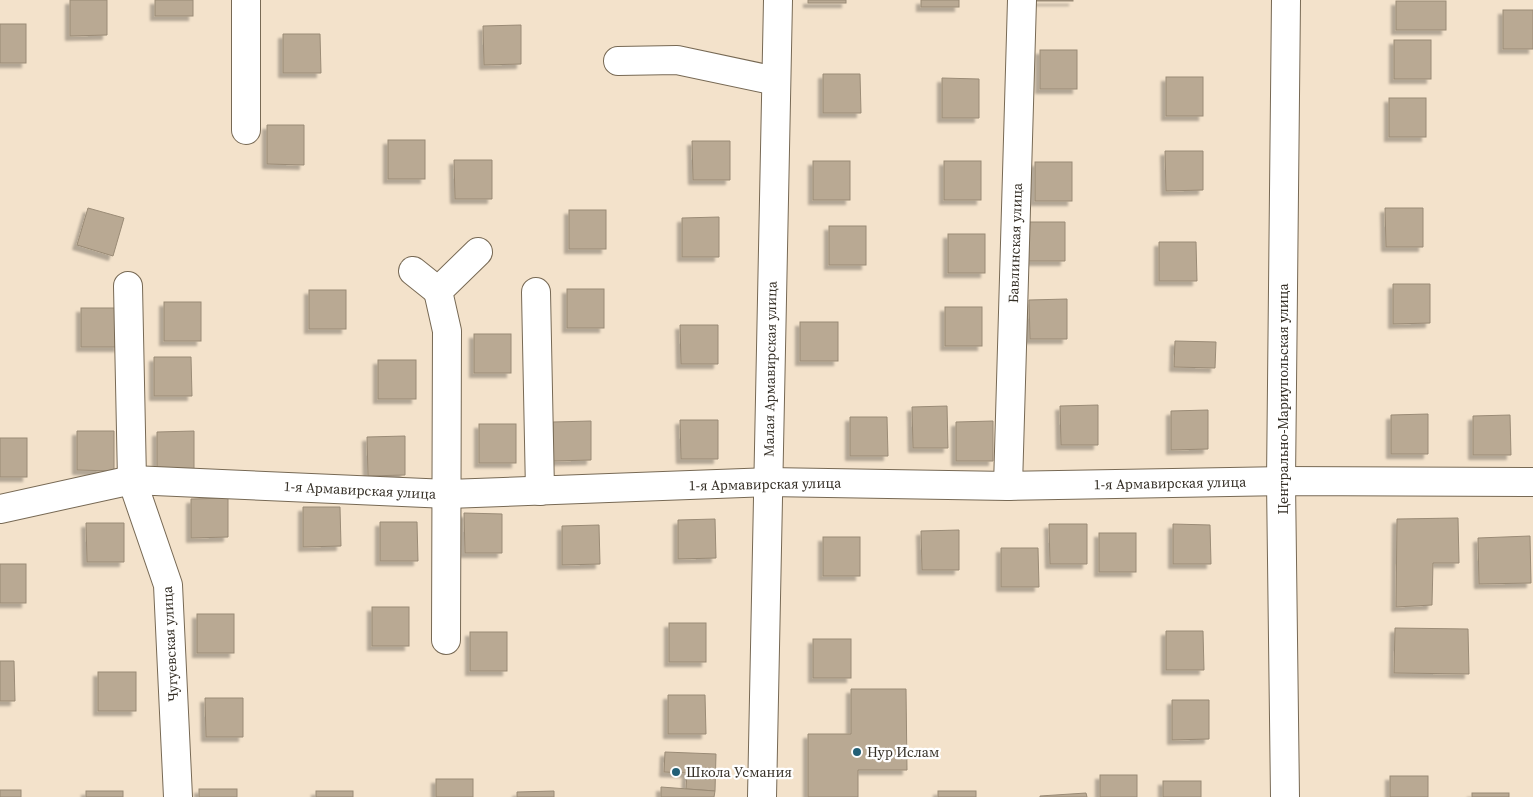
<svg xmlns="http://www.w3.org/2000/svg" width="1533" height="797" viewBox="0 0 1533 797" font-family="'Source Serif 4',serif">
  <style>
    .building { fill: #b9a993; stroke: #9a8b76; filter: url(#shadow) }
    .lines { fill: none; stroke-linecap: round; stroke-linejoin: round }
    .minor-casing { stroke: #776954; stroke-width: 30 }
    .minor { stroke: #fff; stroke-width: 28 }
    .poi-dot { fill: #225f76; stroke: #fff; stroke-width: 2 }
    .labels { text-anchor: middle; stroke-width: 4.5; stroke-linejoin: round; paint-order: stroke }
    .street-label { font-size: 14px; fill: #352f26; stroke: #fff }
    .poi-label { font-size: 14px; fill: #352f26; stroke: #fff; text-anchor: start }
  </style>
  <defs>
    <filter id="shadow"><feDropShadow dx="-4.5" dy="4.5" stdDeviation="1" flood-color="#0004"/></filter>
  </defs>
  <rect width="100%" height="100%" fill="#f3e2cb"/>
  <g class="building">
    <path d="M70,0H107V35L70,36Z"/>
    <rect x="155" y="0" width="38" height="16"/>
    <rect x="808" y="0" width="38" height="3"/>
    <rect x="921" y="0" width="38" height="7"/>
    <rect x="1035" y="0" width="38" height="1"/>
    <rect x="1396" y="1" width="50" height="29"/>
    <rect x="1503" y="10" width="30" height="39"/>
    <rect x="0" y="24" width="26" height="39"/>
    <path d="M521,25V64L484,65L483,26Z"/>
    <path d="M283,34H320L321,73H283Z"/>
    <rect x="1394" y="40" width="37" height="39"/>
    <rect x="1040" y="50" width="37" height="39"/>
    <path d="M823,74H860L861,113H823Z"/>
    <rect x="1166" y="77" width="37" height="39"/>
    <path d="M942,78L979,79V118H942Z"/>
    <rect x="1389" y="98" width="37" height="39"/>
    <path d="M267,125H304V165L267,164Z"/>
    <rect x="388" y="140" width="37" height="39"/>
    <path d="M692,141H730V180H693Z"/>
    <path d="M1165,151H1203V190L1166,191Z"/>
    <path d="M454,160H492V199H455Z"/>
    <rect x="813" y="161" width="37" height="39"/>
    <rect x="944" y="161" width="37" height="39"/>
    <rect x="1035" y="162" width="37" height="39"/>
    <path d="M88,208L124,218L113,256L77,245Z"/>
    <path d="M1385,208H1423V247H1386Z"/>
    <rect x="569" y="210" width="37" height="39"/>
    <path d="M719,217V257H682V218Z"/>
    <path d="M1027,222H1065V261H1028Z"/>
    <rect x="829" y="226" width="37" height="39"/>
    <rect x="948" y="234" width="37" height="39"/>
    <path d="M1159,242H1196L1197,281H1159Z"/>
    <path d="M1393,284H1430V323L1393,324Z"/>
    <rect x="567" y="289" width="37" height="39"/>
    <rect x="309" y="290" width="37" height="39"/>
    <path d="M1067,299V339H1030L1029,300Z"/>
    <rect x="164" y="302" width="37" height="39"/>
    <rect x="945" y="307" width="37" height="39"/>
    <rect x="81" y="308" width="38" height="39"/>
    <rect x="800" y="322" width="38" height="39"/>
    <path d="M680,325H718V364H681Z"/>
    <rect x="474" y="334" width="37" height="39"/>
    <path d="M1175,341L1216,342L1215,368L1174,367Z"/>
    <path d="M154,357H191L192,396H154Z"/>
    <rect x="378" y="360" width="38" height="39"/>
    <path d="M1098,405V445H1061L1060,406Z"/>
    <path d="M947,406L948,448H913L912,407Z"/>
    <path d="M1208,410V449L1171,450V411Z"/>
    <path d="M1428,414V454H1391V415Z"/>
    <path d="M1510,415L1511,455H1473V416Z"/>
    <path d="M850,417H887L888,456H850Z"/>
    <path d="M680,420H718V459H681Z"/>
    <path d="M591,421V460L553,461V422Z"/>
    <path d="M993,421V461H956V422Z"/>
    <rect x="479" y="424" width="37" height="39"/>
    <path d="M77,431H114V471L77,470Z"/>
    <path d="M194,431V471H157V432Z"/>
    <path d="M405,436V475L368,476L367,437Z"/>
    <rect x="0" y="438" width="27" height="39"/>
    <path d="M228,498V537L191,538V499Z"/>
    <path d="M303,507H340L341,546L303,547Z"/>
    <path d="M464,513L502,514V553H465Z"/>
    <path d="M1458,518L1459,563H1433L1432,605L1396,607L1397,519Z"/>
    <path d="M715,519L716,558L678,559V520Z"/>
    <path d="M380,522H417L418,561H380Z"/>
    <path d="M86,523H124V562H87Z"/>
    <path d="M1049,524H1087V564H1050Z"/>
    <path d="M1173,524L1210,525L1211,564H1173Z"/>
    <path d="M599,525L600,564L562,565V526Z"/>
    <path d="M959,530V570H922L921,531Z"/>
    <rect x="1099" y="533" width="37" height="39"/>
    <path d="M1530,536L1531,583L1479,584L1478,538Z"/>
    <rect x="823" y="537" width="37" height="39"/>
    <path d="M1001,548H1038L1039,587H1001Z"/>
    <rect x="0" y="564" width="26" height="39"/>
    <rect x="372" y="607" width="37" height="39"/>
    <rect x="197" y="614" width="37" height="39"/>
    <rect x="669" y="623" width="37" height="39"/>
    <path d="M1395,628L1468,629L1469,674L1394,673Z"/>
    <path d="M1166,631H1203L1204,670H1166Z"/>
    <rect x="470" y="632" width="37" height="39"/>
    <rect x="813" y="639" width="38" height="39"/>
    <path d="M0,661H14L15,701H0Z"/>
    <rect x="98" y="672" width="38" height="39"/>
    <path d="M851,689H906L907,770H858V797H808V734H851Z"/>
    <path d="M668,695H705L706,734H668Z"/>
    <path d="M205,698H243V737H206Z"/>
    <path d="M1172,700H1209V739L1172,740Z"/>
    <path d="M665,752L716,754L715,791L686,789L687,773L664,772Z"/>
    <rect x="1100" y="775" width="37" height="22"/>
    <rect x="1390" y="776" width="38" height="21"/>
    <rect x="436" y="779" width="37" height="18"/>
    <rect x="1163" y="781" width="38" height="16"/>
    <path d="M661,787L715,791L714,797H661Z"/>
    <rect x="199" y="789" width="38" height="8"/>
    <rect x="0" y="790" width="21" height="7"/>
    <rect x="86" y="791" width="37" height="6"/>
    <rect x="316" y="791" width="37" height="6"/>
    <path d="M554,791V797H517V792Z"/>
    <rect x="938" y="791" width="38" height="6"/>
    <path d="M1086,793L1087,797H1040V796Z"/>
    <rect x="1472" y="793" width="37" height="4"/>
  </g>
  <g class="lines">
    <defs>
      <g id="minor">
        <path d="M618,61L677,60L776,81"/>
        <path d="M246,130V0"/>
        <path d="M413,271L438,291"/>
        <path d="M128,286L132,480L168,585L178,797"/>
        <path d="M536,292L540,491"/>
        <path d="M1008,486L1022,0"/>
        <path d="M0,509L132,480L448,494L768,482L1008,486L1281,481L1533,482"/>
        <path d="M446,640L447,331L438,291L478,252"/>
        <path d="M762,797L778,0"/>
        <path d="M1285,797L1281,481L1286,0"/>
      </g>
    </defs>
    <use href="#minor" class="minor-casing"/>
    <use href="#minor" class="minor"/>
  </g>
  <g class="poi-dot">
    <circle cx="857" cy="752" r="5"/>
    <circle cx="676" cy="772" r="5"/>
  </g>
  <g class="labels">
    <g class="street-label">
      <text transform="translate(1015 243) rotate(-88)" y="5">Бавлинская улица</text>
      <text transform="translate(770 369) rotate(-89)" y="5">Малая Армавирская улица</text>
      <text transform="translate(1283 399) rotate(-90)" y="5">Центрально-Мариупольская улица</text>
      <text transform="translate(1170 483) rotate(-1)" y="5">1-я Армавирская улица</text>
      <text transform="translate(765 484) rotate(-1)" y="5">1-я Армавирская улица</text>
      <text transform="translate(360 490) rotate(3)" y="5">1-я Армавирская улица</text>
      <text transform="translate(170 644) rotate(-93)" y="5">Чугуевская улица</text>
    </g>
    <g class="poi-label">
      <text x="867" y="757">Нур Ислам</text>
      <text x="686" y="777">Школа Усмания</text>
    </g>
  </g>
</svg>
